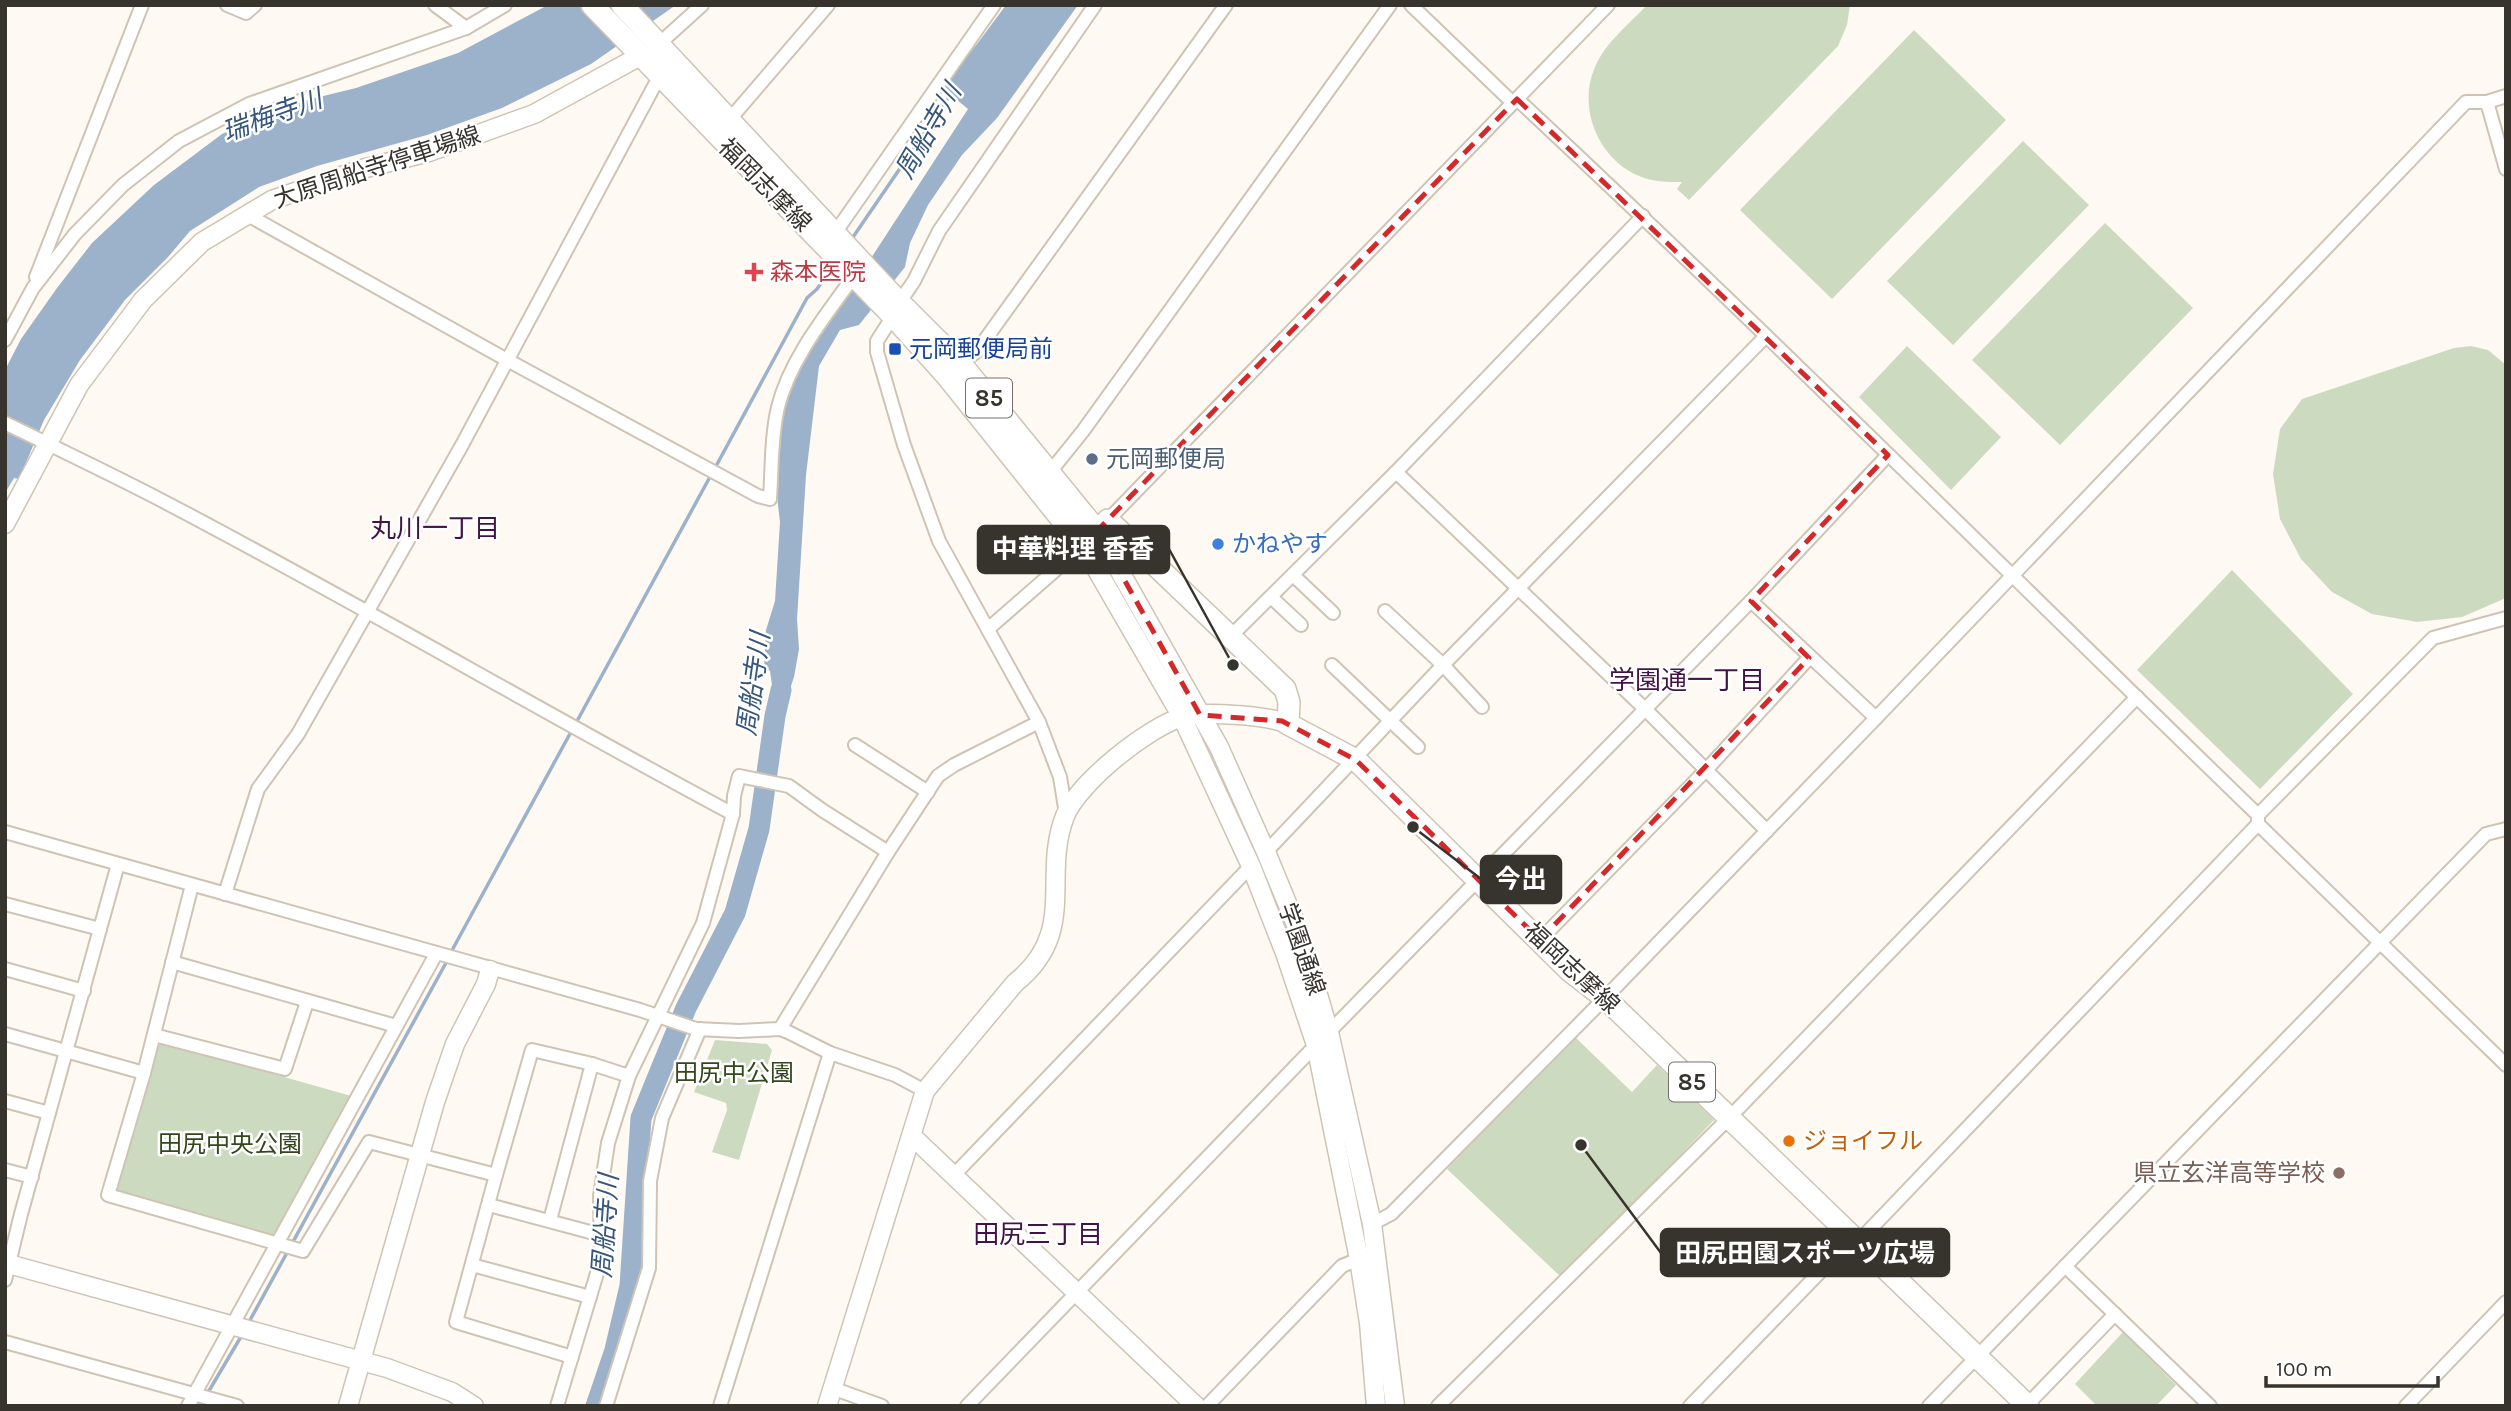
<svg xmlns="http://www.w3.org/2000/svg" width="2511" height="1411" viewBox="0 0 2511 1411" font-family="Karla,'Noto Sans JP',sans-serif">
  <style>
    .green { fill: #ccdbbf }
    .water { fill: #9cb1ca }
    .lines { fill: none; stroke-linecap: round; stroke-linejoin: round }
    .stream { stroke: #9cb1ca; stroke-width: 3.5 }
    .river { stroke: #9cb1ca; stroke-width: 21 }
    .street-casing { stroke: #cfc4b4; stroke-width: 16 }
    .secondary-casing { stroke: #cfc4b4; stroke-width: 21 }
    .primary-casing { stroke: #cfc4b4; stroke-width: 24 }
    .street { stroke: #fff; stroke-width: 12 }
    .secondary { stroke: #fff; stroke-width: 18 }
    .primary { stroke: #fff; stroke-width: 21 }
    .marked { fill: none; stroke: #d62828; stroke-width: 5; stroke-dasharray: 14 9; stroke-linejoin: round }
    .health-dot { fill: #e0444e; stroke: #fff; stroke-width: 2.5 }
    .transit-dot { fill: #1a4fb4; stroke: #fff; stroke-width: 2.5 }
    .service-dot { fill: #5c6f8a; stroke: #fff; stroke-width: 2.5 }
    .shop-dot { fill: #3f7fe0; stroke: #fff; stroke-width: 2.5 }
    .food-dot { fill: #e8710a; stroke: #fff; stroke-width: 2.5 }
    .education-dot { fill: #8d6e63; stroke: #fff; stroke-width: 2.5 }
    .labels { text-anchor: middle; stroke-width: 5; stroke-linejoin: round; paint-order: stroke }
    .shield { fill: #fff; stroke: #73706c; stroke-width: 2 }
    .shield-label { font-size: 23px; font-weight: bold; fill: #37332d }
    .street-label { font-size: 24px; fill: #37332d; stroke: #fff }
    .health-label { font-size: 24px; fill: #be3a42; stroke: #fff; text-anchor: start }
    .transit-label { font-size: 24px; fill: #164399; stroke: #fff; text-anchor: start }
    .service-label { font-size: 24px; fill: #4e5e75; stroke: #fff; text-anchor: start }
    .shop-label { font-size: 24px; fill: #366cbe; stroke: #fff; text-anchor: start }
    .park-label { font-size: 24px; fill: #32471b; stroke: #fff }
    .food-label { font-size: 24px; fill: #c56008; stroke: #fff; text-anchor: start }
    .education-label { font-size: 24px; fill: #785e54; stroke: #fff; text-anchor: end }
    .water-label { font-size: 26px; font-style: italic; fill: #36567c; stroke: #fff }
    .neighbourhood-label { font-size: 26px; fill: #421446; stroke: #fff }
    .leader { fill: none; stroke: #37332d; stroke-width: 2.5 }
    .callout-dot { fill: #37332d; stroke: #fff; stroke-width: 2.5 }
    .callout { fill: #37332d; stroke: #37332d; stroke-width: 2.5 }
    .callout-label { font-size: 26px; text-anchor: middle; font-weight: bold; fill: #fff }
  </style>
  <rect width="100%" height="100%" fill="#fefaf3"/>
  <g class="green">
    <path d="M1647,5H1850L1847,25L1838,46L1689,200L1677,189L1682,182C1667,182 1653,182 1639,176C1598,159 1577,107 1595,67C1605,43 1629,24 1647,5Z"/>
    <path d="M1914,30L2006,120L1832,299L1740,210Z"/>
    <path d="M2023,141L2089,205L1953,345L1887,281Z"/>
    <path d="M2105,223L2193,308L2060,445L1972,360Z"/>
    <path d="M1907,346L2001,437L1951,490L1859,397Z"/>
    <path d="M2471,346L2488,350L2506,365V598L2462,617L2417,622L2372,614L2332,592L2301,559L2280,519L2273,474L2280,429L2302,399L2454,348Z"/>
    <path d="M2232,570L2353,694L2260,789L2137,670Z"/>
    <path d="M1574,1036L1632,1092L1657,1065L1714,1120L1562,1278L1447,1169Z"/>
    <path d="M715,1040L767,1044L772,1050L739,1160L712,1152L727,1110L726,1103L694,1092Z"/>
    <path d="M157,1041L355,1097L278,1241L115,1192Z"/>
    <path d="M2123,1332L2176,1385L2156,1406H2097L2075,1384Z"/>
  </g>
  <g class="water">
    <path d="M548,5H676L591,64L502,108L427,135L317,166L259,187L190,231L168,257L125,300L80,360L44,420L19,479L14,478L5,493V370L21,339L57,288L92,243L154,185L222,134L307,100L356,88L458,53Z"/>
    <path d="M1006,5H1078L997,118L962,155L928,205L910,243L905,267L859,325L840,330L819,366L806,475L797,619L799,649L794,677L781,716L769,719L773,692L770,671L764,667L766,630L775,601L780,522L776,488L778,446L784,405L799,369L968,109L940,86L977,44Z"/>
  </g>
  <g class="lines">
    <g class="stream">
      <path d="M851,240L953,91"/>
      <path d="M715,468L807,298L817,289L834,264"/>
      <path d="M576,723L711,475"/>
      <path d="M450,954L572,730"/>
      <path d="M249,1322L447,961"/>
      <path d="M200,1406L242,1335"/>
    </g>
    <path class="river" d="M596,1406L615,1350L630,1286L641,1118L686,1008L735,913L759,829L775,716L781,690"/>
    <defs>
      <g id="street">
        <path d="M227,5L246,13L255,5"/>
        <path d="M435,5L466,28"/>
        <path d="M1411,5L1513,103"/>
        <path d="M659,44L702,5"/>
        <path d="M1517,99C1768,333 2011,576 2258,815V824L2506,1065"/>
        <path d="M2487,102L2506,169"/>
        <path d="M723,121L730,119L828,5"/>
        <path d="M246,214L509,361L758,496L770,499C772,469 771,437 778,407C790,359 826,315 854,276"/>
        <path d="M835,233L994,5"/>
        <path d="M36,277L142,5"/>
        <path d="M899,303L914,281L939,231L1095,5"/>
        <path d="M893,316L877,341V352L904,445L939,541L1039,722L1060,777L1066,814"/>
        <path d="M5,340L33,288L75,234L123,185L179,141L249,104L466,28L505,5"/>
        <path d="M957,367L977,351L1226,5"/>
        <path d="M5,423C56,448 107,472 157,498C351,599 540,711 733,814"/>
        <path d="M1050,472L1083,431L1390,5"/>
        <path d="M1396,472L1644,708L1767,831"/>
        <path d="M1108,520L1608,5"/>
        <path d="M1293,575L1333,613"/>
        <path d="M1271,597L1301,625"/>
        <path d="M1751,601L1876,718"/>
        <path d="M1385,611L1443,665L1482,707"/>
        <path d="M988,629L1083,546"/>
        <path d="M1231,636L1396,472L1643,216"/>
        <path d="M1332,665L1418,747"/>
        <path d="M855,745L928,792"/>
        <path d="M2258,815L2433,638L2506,618"/>
        <path d="M5,832L640,1010L696,1029L739,1031L780,1029L788,1032L830,1053L895,1075L925,1091"/>
        <path d="M1266,852L1443,665L1765,337"/>
        <path d="M192,885L144,1073L108,1195L303,1251L369,1142L496,1175L456,1322L572,1357"/>
        <path d="M225,894L258,789L298,734L462,445L659,77"/>
        <path d="M5,904L100,929"/>
        <path d="M1540,940L1706,770L1809,658"/>
        <path d="M172,962L396,1026"/>
        <path d="M5,969L84,991"/>
        <path d="M780,1029L888,852L938,776L954,765L1039,722"/>
        <path d="M1329,1032L1751,601L1888,455"/>
        <path d="M5,1034L144,1073"/>
        <path d="M154,1035L285,1069L307,1002"/>
        <path d="M5,1101L49,1113"/>
        <path d="M5,1170L32,1177"/>
        <path d="M496,1175L532,1050L592,1064L629,1076"/>
        <path d="M953,1176L1251,866"/>
        <path d="M489,1205L601,1235"/>
        <path d="M550,1220L592,1064"/>
        <path d="M1372,1224L1391,1214L1605,998L1876,718L2466,102H2487L2506,96"/>
        <path d="M1858,1242L2258,824"/>
        <path d="M472,1265L590,1297"/>
        <path d="M2065,1266L2210,1406"/>
        <path d="M5,1280L21,1214L118,864"/>
        <path d="M5,1342L237,1406"/>
        <path d="M832,1388L882,1406"/>
        <path d="M2027,1405L2115,1314"/>
        <path d="M188,1406L436,954"/>
        <path d="M557,1406L601,1260L600,1196L608,1143L629,1076L703,923L733,814L734,796L739,776L789,786L822,810L888,852"/>
        <path d="M606,1406L649,1268L650,1181L662,1118L700,1029"/>
        <path d="M720,1406L830,1053"/>
        <path d="M967,1406L1316,1045"/>
        <path d="M1207,1406L1342,1266L1359,1259"/>
        <path d="M1438,1406L1729,1118L2137,697"/>
        <path d="M1690,1406L1854,1237"/>
        <path d="M1929,1406L2486,834L2506,829"/>
        <path d="M2406,1406L2506,1302"/>
      </g>
      <g id="secondary">
        <path d="M5,524L79,385L143,300L202,242L272,200L362,169L429,152L534,114L640,56"/>
        <path d="M1097,531L1219,747L1266,852L1301,937L1329,1032L1372,1224L1395,1406"/>
        <path d="M1083,546L1182,717L1251,866L1285,953L1316,1045L1359,1259L1369,1323L1376,1406"/>
        <path d="M913,1137L1196,1406"/>
        <path d="M5,1263L387,1368L452,1392L474,1406"/>
        <path d="M348,1406L435,1102L455,1044L486,984L490,970"/>
        <path d="M827,1406L925,1091L1015,983C1079,932 1041,877 1065,816C1079,782 1147,728 1182,717C1203,711 1267,715 1288,724"/>
      </g>
      <g id="primary">
        <path d="M592,5L893,316L947,376L1083,546L1108,520L1285,689L1289,702L1288,724L1356,760L1570,971L1605,998L2028,1406"/>
        <path d="M622,5L894,297L961,364L1097,531"/>
      </g>
    </defs>
    <use href="#street" class="street-casing"/>
    <use href="#secondary" class="secondary-casing"/>
    <use href="#primary" class="primary-casing"/>
    <use href="#street" class="street"/>
    <use href="#secondary" class="secondary"/>
    <use href="#primary" class="primary"/>
  </g>
  <path class="marked" d="M1517,99L1888,455L1751,601L1809,658L1540,940L1356,760L1282,721L1200,715L1097,531Z"/>
  <path class="health-dot" d="M750.5 261.5h7v7h7v7h-7v7h-7v-7h-7v-7h7z"/>
  <rect class="transit-dot" x="888" y="342" width="14" height="14" rx="3.5"/>
  <circle class="service-dot" cx="1092" cy="459" r="7"/>
  <circle class="shop-dot" cx="1218" cy="544" r="7"/>
  <circle class="food-dot" cx="1789" cy="1141" r="7"/>
  <circle class="education-dot" cx="2339" cy="1173" r="7"/>
  <g class="labels">
    <g class="shield">
      <rect x="966" y="378.5" width="46" height="39" rx="5"/>
      <rect x="1669" y="1062.5" width="46" height="39" rx="5"/>
    </g>
    <g class="shield-label">
      <text x="989" y="406">85</text>
      <text x="1692" y="1090">85</text>
    </g>
    <g class="street-label">
      <text transform="translate(377 167) rotate(-18)" y="8">大原周船寺停車場線</text>
      <text transform="translate(765 185) rotate(45)" y="8">福岡志摩線</text>
      <text transform="translate(1302 949) rotate(71)" y="8">学園通線</text>
      <text transform="translate(1572 968) rotate(43)" y="8">福岡志摩線</text>
    </g>
    <g class="health-label">
      <text x="770" y="280">森本医院</text>
    </g>
    <g class="transit-label">
      <text x="909" y="357">元岡郵便局前</text>
    </g>
    <g class="service-label">
      <text x="1106" y="467">元岡郵便局</text>
    </g>
    <g class="shop-label">
      <text x="1232" y="552">かねやす</text>
    </g>
    <g class="park-label">
      <text x="734" y="1081">田尻中公園</text>
      <text x="230" y="1152">田尻中央公園</text>
    </g>
    <g class="food-label">
      <text x="1803" y="1149">ジョイフル</text>
    </g>
    <g class="education-label">
      <text x="2325" y="1181">県立玄洋高等学校</text>
    </g>
    <g class="water-label">
      <text transform="translate(272 115) rotate(-20)" y="9">瑞梅寺川</text>
      <text transform="translate(928 131) rotate(-60)" y="9">周船寺川</text>
      <text transform="translate(753 684) rotate(-82)" y="9">周船寺川</text>
      <text transform="translate(605 1226) rotate(-86)" y="9">周船寺川</text>
    </g>
    <g class="neighbourhood-label">
      <text x="435" y="537">丸川一丁目</text>
      <text x="1687" y="689">学園通一丁目</text>
      <text x="1038" y="1243">田尻三丁目</text>
    </g>
  </g>
  <path class="leader" d="M1233 665L1169 549M1413 827L1481 879M1581 1145L1661 1253"/>
  <g class="callout-dot">
    <circle cx="1233" cy="665" r="7"/>
    <circle cx="1413" cy="827" r="7"/>
    <circle cx="1581" cy="1145" r="7"/>
  </g>
  <g class="callout">
    <rect x="978" y="526" width="191" height="47" rx="7"/>
    <rect x="1481" y="856" width="80" height="47" rx="7"/>
    <rect x="1661" y="1229" width="288" height="47" rx="7"/>
  </g>
  <g class="callout-label">
    <text x="1073" y="558">中華料理 香香</text>
    <text x="1521" y="888">今出</text>
    <text x="1805" y="1262">田尻田園スポーツ広場</text>
  </g>
  <rect width="2511" height="1411" fill="none" stroke="#37332d" stroke-width="14"/>
  <path d="M2266 1376v10h172v-10" fill="none" stroke="#37332d" stroke-width="3.5"/>
  <text x="2276" y="1376" font-size="21" fill="#37332d" stroke="#ffffff" stroke-width="5" paint-order="stroke">100 m</text>
</svg>
